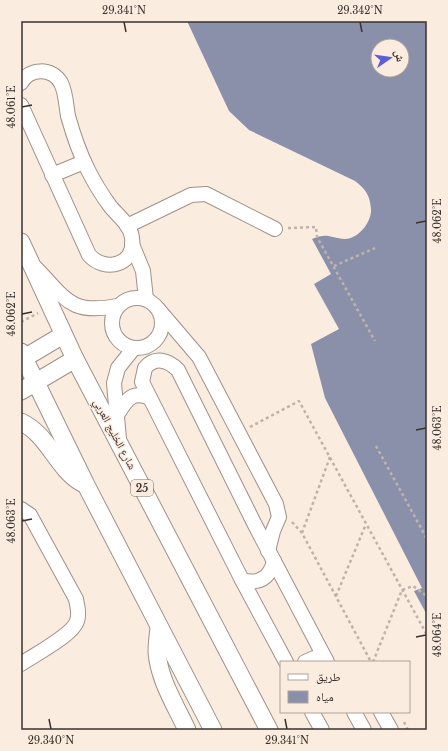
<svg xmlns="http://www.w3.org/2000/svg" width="448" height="751" viewBox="0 0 448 751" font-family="'Libre Baskerville','Noto Naskh Arabic',serif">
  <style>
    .water { fill: #8b90aa; fill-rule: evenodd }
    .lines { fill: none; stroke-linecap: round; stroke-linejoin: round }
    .minor-casing { stroke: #9f9187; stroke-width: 16 }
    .major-casing { stroke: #9f9187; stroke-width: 19 }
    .path { stroke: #bfb3a9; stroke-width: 2.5; stroke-dasharray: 3 3; stroke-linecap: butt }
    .minor { stroke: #fff; stroke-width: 14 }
    .major { stroke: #fff; stroke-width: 17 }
    .ticks { fill: none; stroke: #38322e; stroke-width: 1.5 }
    .labels { text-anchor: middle; stroke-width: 3; stroke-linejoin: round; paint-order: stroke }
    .shield { fill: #fbece0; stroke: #726a63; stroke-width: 1 }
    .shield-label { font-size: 10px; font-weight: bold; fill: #38322e }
    .street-label { font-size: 11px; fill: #38322e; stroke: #fbece0 }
    .neatline { fill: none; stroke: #38322e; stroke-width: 1.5 }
    .ticks-label { font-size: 10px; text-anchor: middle; fill: #38322e }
  </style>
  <rect width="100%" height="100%" fill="#fbece0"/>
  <path class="water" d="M187,21H427V615L414,591L422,588L325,398L311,344L339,329L314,284L331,274L312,239C327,232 331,238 345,239C359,239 372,221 371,209C370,196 366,189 355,181L249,130L229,111ZM378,46H402V70H378Z"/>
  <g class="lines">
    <defs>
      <g id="minor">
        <path d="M21,83C29,68 52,67 61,83C66,93 66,105 68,116C73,134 79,152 88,170C94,182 102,195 110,206C118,216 131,225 132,238C136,265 105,273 89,255L21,105"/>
        <path d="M52,175L84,162"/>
        <path d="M127,226L191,195L206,194L275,229"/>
        <path d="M132,244L143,271L146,299"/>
        <path d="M36,268C66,299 70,315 117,306"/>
        <circle cx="137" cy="323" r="25"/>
        <path d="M158,309L199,357L276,504L279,517L273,531L268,551"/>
        <path d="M117,415C126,401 131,390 150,398"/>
        <path d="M119,439L114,383L118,368L134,348"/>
        <path d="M21,509L30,515L76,599C77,606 80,613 77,621C73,635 34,655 21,664"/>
        <path d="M242,580C258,585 270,578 274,561"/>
        <path d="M286,662L242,580L142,382L145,368C155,356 168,360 178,370L255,525L327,662"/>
        <path d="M305,662L314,658L326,660"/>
        <path d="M312,712L322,730"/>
        <path d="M354,712L364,730"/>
        <path d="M381,712L391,730"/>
      </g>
      <g id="major">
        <path d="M21,242L75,359L269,730"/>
        <path d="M21,352L86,485L213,730"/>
        <path d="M21,360L63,335"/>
        <path d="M21,391L75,359"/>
        <path d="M21,422C49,435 56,468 82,483"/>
        <path d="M159,628C158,636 157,644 157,652C159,680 176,706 187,730"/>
      </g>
    </defs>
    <use href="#minor" class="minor-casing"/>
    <use href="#major" class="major-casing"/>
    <g class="path">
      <path d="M288,228L316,227L317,237L375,341"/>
      <path d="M334,266L375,248"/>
      <path d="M21,322L38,313"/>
      <path d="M250,427L299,401L427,635"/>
      <path d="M376,446L427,539"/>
      <path d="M292,522L302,533L371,662"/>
      <path d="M302,533L330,457"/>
      <path d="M336,596L366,524"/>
      <path d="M373,662L402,590L413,586L427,596"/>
      <path d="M404,722L408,730"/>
    </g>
    <use href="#minor" class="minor"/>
    <use href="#major" class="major"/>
  </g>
  <path class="ticks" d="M124,22L126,32M360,22L362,32M22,107L32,105M416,223L426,221M22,314L32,312M416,430L426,428M22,521L32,519M416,637L426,635M49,719L51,729M285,719L287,729"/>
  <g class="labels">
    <rect class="shield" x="131" y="480" width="22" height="16" rx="3"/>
    <g class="shield-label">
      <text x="142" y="492">25</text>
    </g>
    <g class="street-label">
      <text transform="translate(115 434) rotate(62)" y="4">شارع الخليج العربي</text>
    </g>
  </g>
  <rect width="448" height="751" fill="none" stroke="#fbece0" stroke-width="44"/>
  <rect x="280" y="661" width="130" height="52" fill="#fbece0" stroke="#ada299"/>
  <rect x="288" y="674" width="20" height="6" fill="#ffffff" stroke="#ada299"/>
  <text x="316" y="681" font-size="12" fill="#38322e">طريق</text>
  <rect x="288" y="691" width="20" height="12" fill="#8b90aa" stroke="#ada299"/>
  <text x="316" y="701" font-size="12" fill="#38322e">مياه</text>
  <g transform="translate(390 58) rotate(77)"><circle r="19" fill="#fbece0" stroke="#ada299"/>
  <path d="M0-3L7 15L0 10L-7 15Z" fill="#5d5ed6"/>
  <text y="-6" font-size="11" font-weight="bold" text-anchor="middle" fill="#38322e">ش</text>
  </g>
  <rect x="22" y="22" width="404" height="707" class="neatline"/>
  <g class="ticks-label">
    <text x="124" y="14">29.341°N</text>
    <text x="360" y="14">29.342°N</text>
    <text transform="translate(11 107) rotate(-90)" y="4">48.061°E</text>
    <text transform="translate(437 221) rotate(-90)" y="4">48.062°E</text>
    <text transform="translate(11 314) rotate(-90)" y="4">48.062°E</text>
    <text transform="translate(437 428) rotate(-90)" y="4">48.063°E</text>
    <text transform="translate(11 521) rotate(-90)" y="4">48.063°E</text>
    <text transform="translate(437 635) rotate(-90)" y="4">48.064°E</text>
    <text x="51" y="744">29.340°N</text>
    <text x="287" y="744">29.341°N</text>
  </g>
</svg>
